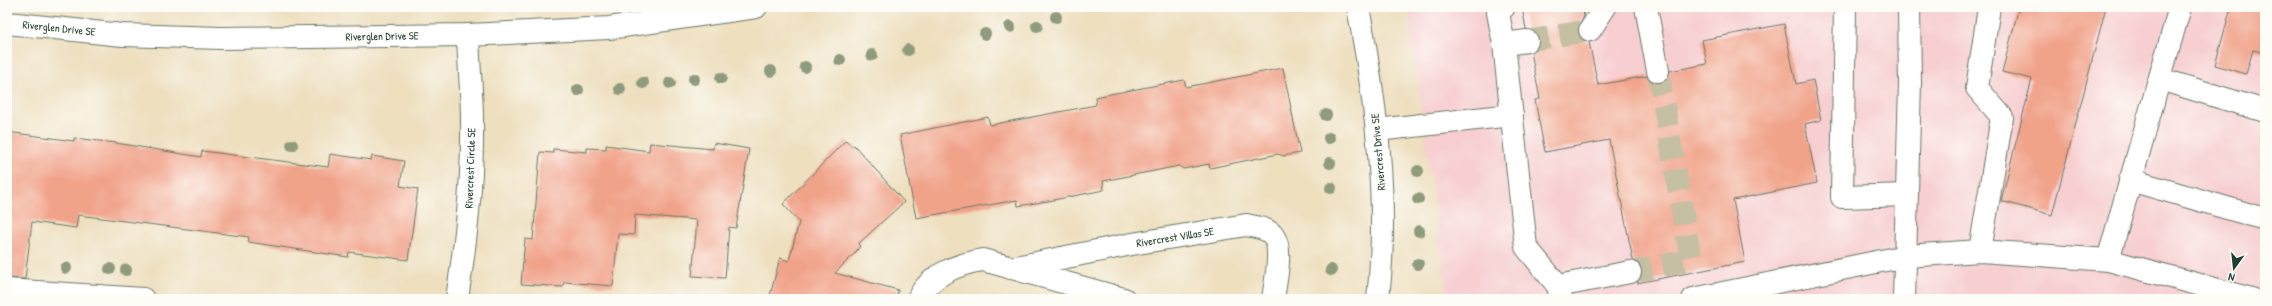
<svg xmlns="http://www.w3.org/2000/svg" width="2272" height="306" viewBox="0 0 2272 306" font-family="'Patrick Hand',sans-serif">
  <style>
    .built { fill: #f7cfd1 }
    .building { fill: #f1a38a }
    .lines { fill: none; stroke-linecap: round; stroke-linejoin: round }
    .minor-tunnel { stroke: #c5bfa3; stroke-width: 22; stroke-dasharray: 22 11; stroke-linecap: butt }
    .minor-casing { stroke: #677665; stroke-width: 24 }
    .minor { stroke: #fff; stroke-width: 22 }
    .tree { fill: #8f9b7d }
    .labels { text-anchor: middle; stroke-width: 3; stroke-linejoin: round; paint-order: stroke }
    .street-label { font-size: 11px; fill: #1f3d34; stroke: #fdfcf7 }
  </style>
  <rect width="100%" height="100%" fill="#fdfcf7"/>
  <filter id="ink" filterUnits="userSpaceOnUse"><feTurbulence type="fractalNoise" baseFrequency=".025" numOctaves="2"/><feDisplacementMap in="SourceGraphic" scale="8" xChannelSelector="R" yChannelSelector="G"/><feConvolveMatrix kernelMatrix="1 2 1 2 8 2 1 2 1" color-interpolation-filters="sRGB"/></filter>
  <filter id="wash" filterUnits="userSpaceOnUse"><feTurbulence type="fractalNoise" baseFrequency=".012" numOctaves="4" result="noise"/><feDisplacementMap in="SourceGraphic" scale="16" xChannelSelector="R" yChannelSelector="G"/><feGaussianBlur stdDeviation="0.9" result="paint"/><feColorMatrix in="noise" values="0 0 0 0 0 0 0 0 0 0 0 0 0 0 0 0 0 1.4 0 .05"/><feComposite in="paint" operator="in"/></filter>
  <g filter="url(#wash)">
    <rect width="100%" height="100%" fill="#eedfbf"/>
    <path class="built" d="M1408,7H2265V299H1444L1446,292Z"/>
    <g id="blocks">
      <g class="building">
        <path d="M1522,7H1582L1584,16L1578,30L1583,40L1589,42L1598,85L1647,76L1654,83H1661L1666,80L1670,71L1707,64L1702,40L1784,24L1796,84L1813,80L1821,120L1805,124L1817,183L1733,200L1745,262L1637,283L1642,276V269L1639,264L1633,260L1609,140L1545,152L1535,100L1540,99L1531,52L1538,46L1539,39L1537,33L1526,29Z"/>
        <path d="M2019,7H2106L2052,215L2001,201L2032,79L2002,72Z"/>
        <path d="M2231,7H2265V53L2253,50L2246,74L2215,65Z"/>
        <path d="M1283,68L1300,153L1283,156L1278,154L1210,168L1209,164L1183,169L1179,166L1103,181L1104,190L1048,201L1018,206L1017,200L916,218L900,135L988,117L990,125L1096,105L1095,97L1184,80L1186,87Z"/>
        <path d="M7,132L74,141V138L116,143L201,157L202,151L328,167L330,154L371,160L372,156L404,161L400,186L418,189L408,260L349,252L348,257L248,242L249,237L78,215L76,228L32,222L25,279L7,278Z"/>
        <path d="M846,140L852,147L854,145L904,202L858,244L860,246L855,253L835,273L898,290L897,299H769L780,258L789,261L799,222L783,204Z"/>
        <path d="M650,143L713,149L714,143L749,149L736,228L729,227L725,278L692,276L697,220L635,215L634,235L618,234L613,286L564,282L563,287L521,284L525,239L533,240L540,152L553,153V149L587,152V148L606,149V145L649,151Z"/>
      </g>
    </g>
  </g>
  <g filter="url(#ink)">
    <use href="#blocks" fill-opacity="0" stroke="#677665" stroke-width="1"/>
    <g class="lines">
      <g class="minor-tunnel">
        <path d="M1527,41L1590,30"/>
        <path d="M1630,272L1691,260L1658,71"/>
      </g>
      <defs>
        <g id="minor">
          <path d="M1358,7C1376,103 1389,201 1378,299"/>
          <path d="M1504,7L1498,13L1504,44L1526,247L1558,286L1561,299"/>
          <path d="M1646,7L1658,71"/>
          <path d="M1845,7L1842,197L1907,195"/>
          <path d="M7,23L122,35L221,38L468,35L609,28L756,7"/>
          <path d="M1590,30L1605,7"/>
          <path d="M1504,44L1527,41"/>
          <path d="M2160,79L2265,111"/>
          <path d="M1377,130L1512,115"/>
          <path d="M2130,180L2265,219"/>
          <path d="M1980,251L2002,117L1977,88L1989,7"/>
          <path d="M2108,260L2252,299"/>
          <path d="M1011,268L1132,244L1246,225C1255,227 1269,228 1274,237C1283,250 1275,284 1273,299"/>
          <path d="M1558,286L1630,272"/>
          <path d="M7,290L143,299"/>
          <path d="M457,299C465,245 472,191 472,136C473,102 469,69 468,35"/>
          <path d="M918,299C929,275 958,264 983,260L1124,299"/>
          <path d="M1693,299L1906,256L1980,251L2108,260L2180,7"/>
          <path d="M1904,299L1910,83L1909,7"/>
        </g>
      </defs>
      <use href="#minor" class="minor-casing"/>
      <use href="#minor" class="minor"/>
    </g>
    <g class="tree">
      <circle cx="1056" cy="17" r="6"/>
      <circle cx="1037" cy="26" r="6"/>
      <circle cx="1010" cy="27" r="6"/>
      <circle cx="985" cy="34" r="6"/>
      <circle cx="908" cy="50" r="6"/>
      <circle cx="872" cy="55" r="6"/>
      <circle cx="840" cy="60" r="6"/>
      <circle cx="805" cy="67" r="6"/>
      <circle cx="771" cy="71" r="6"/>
      <circle cx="721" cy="78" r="6"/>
      <circle cx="694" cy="79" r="6"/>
      <circle cx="643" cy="83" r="6"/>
      <circle cx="670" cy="83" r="6"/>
      <circle cx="620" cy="89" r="6"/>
      <circle cx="578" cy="90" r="6"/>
      <circle cx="1326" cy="115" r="6"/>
      <circle cx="1329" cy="138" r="6"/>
      <circle cx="292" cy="145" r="6"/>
      <circle cx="1330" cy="163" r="6"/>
      <circle cx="1418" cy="171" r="6"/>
      <circle cx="1331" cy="188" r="6"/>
      <circle cx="1418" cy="199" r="6"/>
      <circle cx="1419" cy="231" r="6"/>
      <circle cx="1418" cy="264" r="6"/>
      <circle cx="66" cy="268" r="6"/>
      <circle cx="110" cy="269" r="6"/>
      <circle cx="126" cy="270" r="6"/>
      <circle cx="1331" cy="270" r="6"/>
    </g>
  </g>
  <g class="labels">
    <g class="street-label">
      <text transform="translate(59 28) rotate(6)" y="4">Riverglen Drive SE</text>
      <text transform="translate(382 36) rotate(-1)" y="4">Riverglen Drive SE</text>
      <text transform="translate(1378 152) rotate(-95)" y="4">Rivercrest Drive SE</text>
      <text transform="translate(470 168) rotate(-88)" y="4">Rivercrest Circle SE</text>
      <text transform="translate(1175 237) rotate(-9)" y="4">Rivercrest Villas SE</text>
    </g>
  </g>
  <rect width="2272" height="306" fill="none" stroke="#fdfcf7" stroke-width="24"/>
  <g transform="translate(2234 268) rotate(195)" stroke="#fdfcf7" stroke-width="3" paint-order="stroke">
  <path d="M0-3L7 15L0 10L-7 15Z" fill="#1f3d34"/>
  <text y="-6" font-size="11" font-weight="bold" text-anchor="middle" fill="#1f3d34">N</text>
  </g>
</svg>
